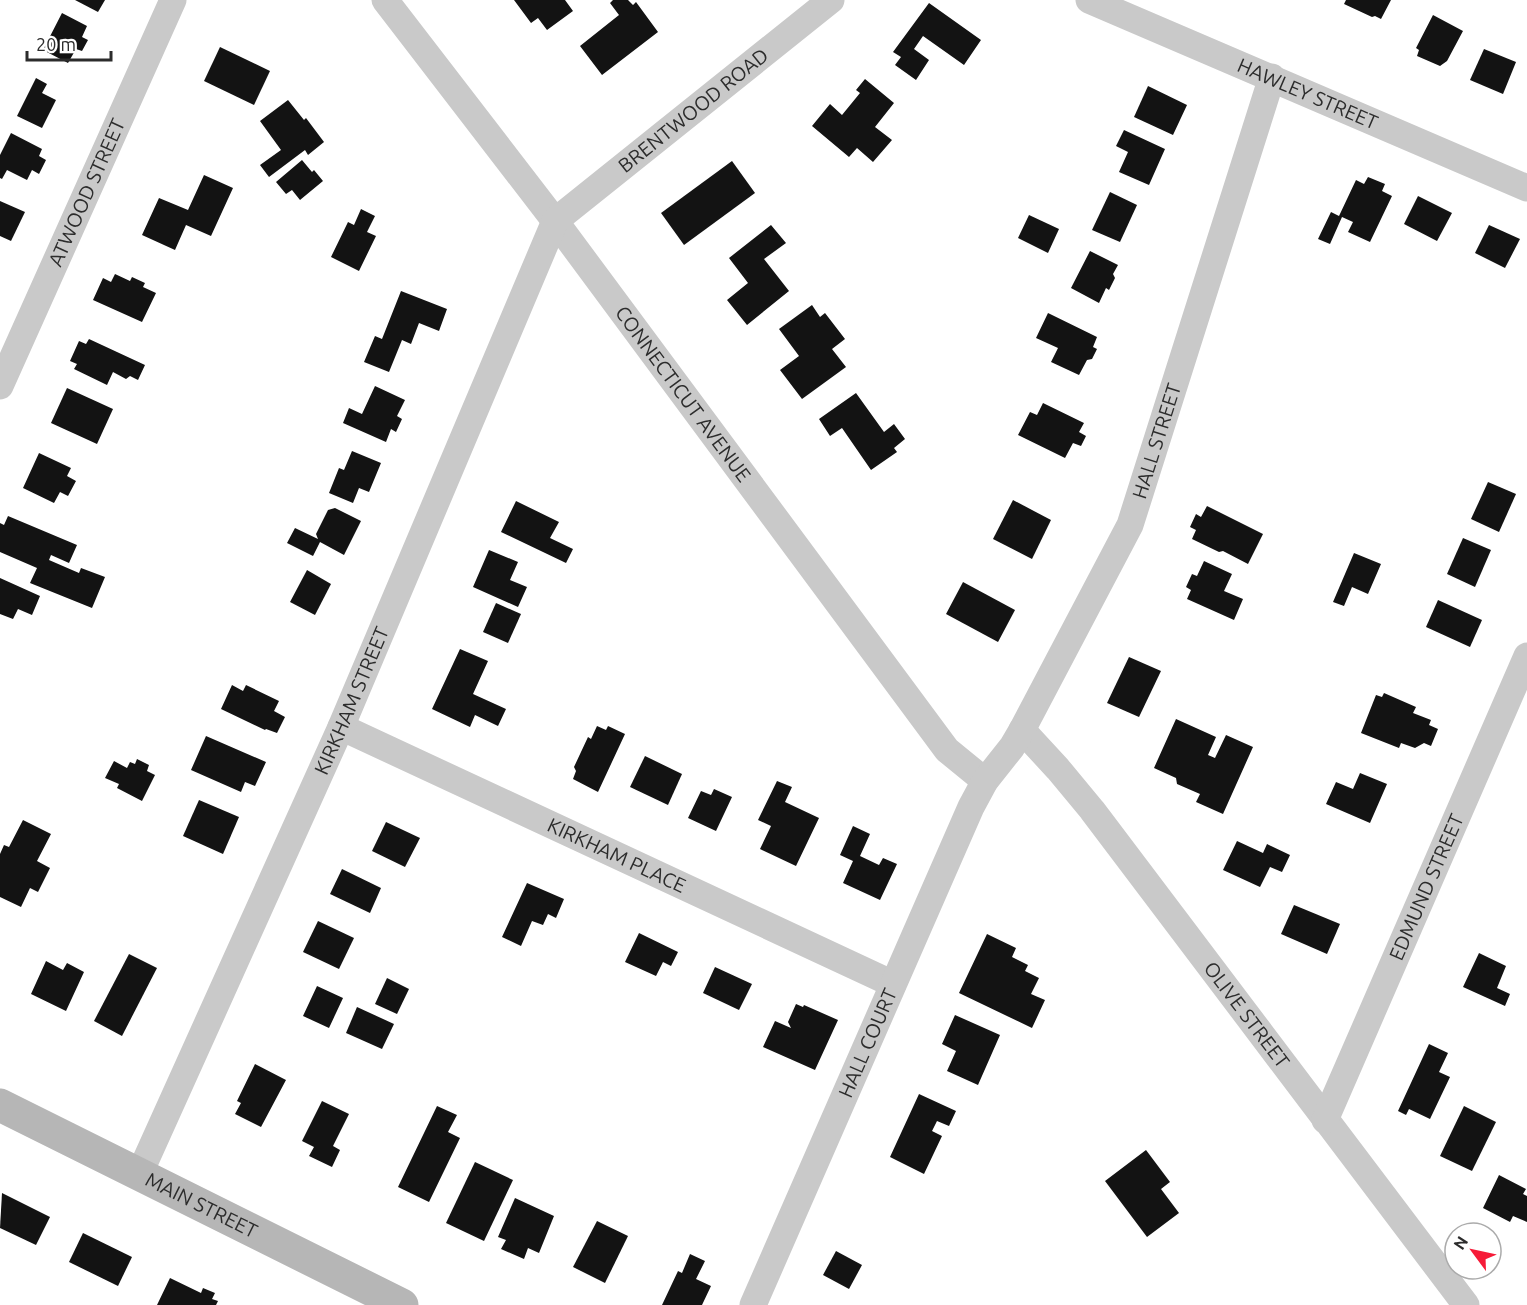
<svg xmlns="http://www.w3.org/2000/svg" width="1527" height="1305" viewBox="0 0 1527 1305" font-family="Ubuntu,sans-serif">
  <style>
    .building { fill: #131313 }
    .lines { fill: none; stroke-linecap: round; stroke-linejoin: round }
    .street { stroke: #c9c9c9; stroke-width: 27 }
    .secondary { stroke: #b6b6b6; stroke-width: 33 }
    .labels { text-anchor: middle; stroke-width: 6; stroke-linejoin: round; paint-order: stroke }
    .street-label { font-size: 20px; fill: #2c2c2c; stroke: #fff }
  </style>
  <rect width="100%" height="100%" fill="#fff"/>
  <g class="building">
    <path d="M75,0H105L98,12Z"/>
    <path d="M514,0H565L573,11L547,30L538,18L531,23Z"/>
    <path d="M613,0H628L633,5L636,2L658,32L602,75L580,46L619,15L610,3Z"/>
    <path d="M1346,0H1391L1381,19L1375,16L1372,17L1344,4Z"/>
    <path d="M929,3L981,40L964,65L923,36L914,49L929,60L916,80L895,65L901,57L893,52Z"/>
    <path d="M62,13L87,26L82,37L88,40L82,51L76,49L68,63L43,50Z"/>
    <path d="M1433,15L1463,31L1447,61L1440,66L1417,56L1419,50L1416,48Z"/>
    <path d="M220,47L270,71L254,105L204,81Z"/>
    <path d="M1484,49L1516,62L1503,94L1470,80Z"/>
    <path d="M36,78L47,84L42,93L56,100L42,128L17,116Z"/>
    <path d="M865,79L894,103L875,127L892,140L873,162L857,148L849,157L812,126L830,104L842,115L860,93L856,90Z"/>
    <path d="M1148,86L1187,105L1173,135L1134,117Z"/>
    <path d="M288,100L304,120L306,118L324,142L308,155L305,150L269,177L260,165L281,150L260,121Z"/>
    <path d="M1124,130L1165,149L1149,185L1119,172L1128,152L1116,146Z"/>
    <path d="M11,133L42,149L39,156L46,160L39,174L32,170L27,180L7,170L2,179L0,178V155Z"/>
    <path d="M302,160L312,172L314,170L323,181L300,200L292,190L286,194L276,182Z"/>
    <path d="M732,161L755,193L684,245L661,213Z"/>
    <path d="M204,175L233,188L211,236L186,225L175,250L142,235L159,198L188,210Z"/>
    <path d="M1368,177L1385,184L1382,191L1392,196L1370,242L1348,232L1353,222L1342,217L1330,244L1318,239L1331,212L1339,216L1356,180L1364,184Z"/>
    <path d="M1110,192L1137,205L1120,242L1092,230Z"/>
    <path d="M1418,196L1452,213L1437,241L1404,224Z"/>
    <path d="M0,201L25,212L11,241L0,236Z"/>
    <path d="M361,209L375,216L367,232L376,236L359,271L331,257L348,222L354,225Z"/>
    <path d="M1029,215L1059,229L1048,253L1018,238Z"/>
    <path d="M771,225L786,243L764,259L789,291L747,325L727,300L748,283L729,258Z"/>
    <path d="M1489,225L1520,239L1505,268L1475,253Z"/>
    <path d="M1090,251L1118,265L1113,274L1115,278L1109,290L1106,288L1099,303L1071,288Z"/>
    <path d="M115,274L130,281L132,277L145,283L143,287L156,293L142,322L93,300L103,278L111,282Z"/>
    <path d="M401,291L447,309L439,331L419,323L411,344L402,340L389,372L364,362L375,336L382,339Z"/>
    <path d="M812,305L820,317L825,313L845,339L832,349L846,367L802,399L780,370L799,356L779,329Z"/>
    <path d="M1048,313L1097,337L1093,347L1097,349L1092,359L1087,360L1079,375L1051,362L1058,348L1036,338Z"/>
    <path d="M89,339L145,365L138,380L130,376L126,379L113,372L107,385L74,369L77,364L70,361L79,341L86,344Z"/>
    <path d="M375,386L405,400L397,416L402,419L396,432L391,429L386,442L343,423L349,408L362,414Z"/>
    <path d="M67,388L113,409L97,444L51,423Z"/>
    <path d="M856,393L884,432L894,424L905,439L894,448L897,452L871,470L842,428L830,436L819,419Z"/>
    <path d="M1043,403L1084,423L1079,432L1086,436L1081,446L1073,443L1065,458L1018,435L1030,412L1037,415Z"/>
    <path d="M352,451L381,463L369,492L359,488L353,503L329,493L339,468L344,470Z"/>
    <path d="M39,453L71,468L67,476L76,481L68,496L60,492L54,503L23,488Z"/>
    <path d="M1488,482L1516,494L1499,532L1471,519Z"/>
    <path d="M1013,500L1051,520L1032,559L993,539Z"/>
    <path d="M516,501L559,522L550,538L573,549L566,563L501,532Z"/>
    <path d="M1207,506L1263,534L1248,564L1223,551L1219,552L1192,539L1196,530L1190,527L1196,514L1201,517Z"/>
    <path d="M335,508L361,521L344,555L320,542L313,556L287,543L295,528L318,539L316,534L328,510Z"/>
    <path d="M8,516L77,545L69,563L51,555L49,560L79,573L81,568L105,577L92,608L30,583L37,568L0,552V523L4,525Z"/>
    <path d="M1463,538L1491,550L1475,587L1447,574Z"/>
    <path d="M489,550L518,562L510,580L527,587L518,607L473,587Z"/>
    <path d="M1354,553L1381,564L1368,594L1352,587L1344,606L1333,602Z"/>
    <path d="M1204,561L1232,574L1224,591L1243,599L1234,620L1187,599L1191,590L1186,587L1192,574L1197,576Z"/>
    <path d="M307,570L331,584L315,615L290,602Z"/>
    <path d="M0,578L40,596L32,615L18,609L13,619L0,614Z"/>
    <path d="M963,582L1015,610L998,642L946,614Z"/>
    <path d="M1438,600L1482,620L1470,647L1426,627Z"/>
    <path d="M496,603L521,614L508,643L483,632Z"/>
    <path d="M460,649L488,661L473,694L506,709L498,726L475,715L470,727L432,709Z"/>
    <path d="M1129,657L1161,671L1139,717L1107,703Z"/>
    <path d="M232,685L243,691L246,685L279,701L274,711L285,717L277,733L266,729L265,730L221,709Z"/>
    <path d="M1384,693L1416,707L1413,713L1431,720L1429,725L1438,729L1431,746L1424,743L1415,748L1401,743L1399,748L1361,733L1376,695L1382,697Z"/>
    <path d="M1176,719L1216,737L1208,755L1215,758L1226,735L1253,747L1223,814L1196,802L1200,794L1177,784L1176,778L1154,768Z"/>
    <path d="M597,726L606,730L608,726L625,734L598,792L573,779L576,771L574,767L588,737L591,739Z"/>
    <path d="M206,736L266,762L255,786L245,782L241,792L191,770Z"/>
    <path d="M645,756L682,774L668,805L630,787Z"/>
    <path d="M137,759L149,765L147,771L155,775L142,801L117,788L119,784L105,778L114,761L127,768L130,762L135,764Z"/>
    <path d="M1360,773L1387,784L1370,823L1326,804L1336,782L1353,789Z"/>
    <path d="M777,781L792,787L785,802L819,818L796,866L760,849L771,826L758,820Z"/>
    <path d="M714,789L732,797L716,831L688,818L701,791L711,795Z"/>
    <path d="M199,800L239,817L223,854L183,836Z"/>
    <path d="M23,820L51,834L37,861L50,868L38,892L30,888L21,907L0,897V854L4,845L9,847Z"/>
    <path d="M386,822L420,838L405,867L372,851Z"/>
    <path d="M853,826L870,834L860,856L879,865L883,858L897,864L880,900L843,883L853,861L840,855Z"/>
    <path d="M1237,841L1263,853L1267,844L1290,855L1282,872L1270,867L1260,887L1223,870Z"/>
    <path d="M342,869L381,888L370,913L330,894Z"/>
    <path d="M527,883L564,899L556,918L548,914L543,925L532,921L521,946L502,937Z"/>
    <path d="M1294,905L1340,924L1327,954L1281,934Z"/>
    <path d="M318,921L354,938L339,969L303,952Z"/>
    <path d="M639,933L678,952L671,966L663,962L656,976L625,962Z"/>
    <path d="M987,934L1016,948L1012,957L1028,965L1025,971L1039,978L1031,994L1045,1000L1032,1028L959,993Z"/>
    <path d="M1479,953L1506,966L1497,988L1510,994L1505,1006L1463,987Z"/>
    <path d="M129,954L157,968L122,1036L94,1021Z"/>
    <path d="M46,961L63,970L67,963L84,972L66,1011L31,994Z"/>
    <path d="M715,967L752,984L739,1010L703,993Z"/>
    <path d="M387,978L409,989L397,1014L375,1004Z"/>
    <path d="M317,986L343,998L329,1028L303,1016Z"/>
    <path d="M796,1004L803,1007L804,1005L838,1020L815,1070L763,1047L775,1021L791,1028L788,1022Z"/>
    <path d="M357,1007L394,1024L382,1049L346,1033Z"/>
    <path d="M955,1015L1000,1035L978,1085L947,1071L956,1051L942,1044Z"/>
    <path d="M1429,1044L1448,1053L1439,1072L1450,1077L1430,1119L1409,1109L1406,1115L1398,1111Z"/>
    <path d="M255,1064L286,1080L261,1127L235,1114L241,1103L237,1101Z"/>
    <path d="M919,1094L956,1111L949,1126L937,1121L932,1131L942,1136L924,1174L890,1157Z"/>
    <path d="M322,1101L349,1114L333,1146L340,1150L332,1167L309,1156L314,1147L302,1141Z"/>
    <path d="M437,1106L457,1115L448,1132L460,1138L429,1202L398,1187Z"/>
    <path d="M1464,1106L1496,1122L1472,1171L1440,1156Z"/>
    <path d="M1146,1150L1170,1182L1161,1189L1179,1213L1147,1237L1105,1181Z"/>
    <path d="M475,1162L513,1180L484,1241L446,1223Z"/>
    <path d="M1499,1175L1526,1189L1523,1194L1527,1196V1222L1513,1216L1510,1222L1483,1208Z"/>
    <path d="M2,1193L50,1217L36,1245L0,1228Z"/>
    <path d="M515,1198L554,1216L539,1253L528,1248L524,1259L501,1249L506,1240L498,1237Z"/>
    <path d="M597,1221L628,1236L605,1283L573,1267Z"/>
    <path d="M83,1233L132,1257L118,1286L69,1262Z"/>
    <path d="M836,1251L862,1265L849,1289L823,1275Z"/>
    <path d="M690,1254L705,1261L696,1279L711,1286L702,1305H662L678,1271L682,1273Z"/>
    <path d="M170,1278L201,1293L203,1288L215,1293L212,1299L218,1301L216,1305H157Z"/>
  </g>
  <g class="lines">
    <g class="street">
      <path id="s1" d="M385,0L555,221L947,750L985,781"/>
      <path id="s2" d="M1089,0L1527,188"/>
      <path id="s3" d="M0,386L173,0"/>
      <path id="s4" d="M341,727L893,984"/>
      <path id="s5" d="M1022,730L1058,769L1092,810L1466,1305"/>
      <path id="s6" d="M1325,1120L1527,656"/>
      <path id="s7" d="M139,1175L341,727L555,221L831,0"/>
      <path id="s8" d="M753,1305L971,807L985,781L1012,747L1022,730L1130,525L1272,77"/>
    </g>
    <path class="secondary" id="s9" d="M0,1105L402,1305"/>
  </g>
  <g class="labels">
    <g class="street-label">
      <text dy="7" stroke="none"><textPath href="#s2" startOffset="238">HAWLEY STREET</textPath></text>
      <text dy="7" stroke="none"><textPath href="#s7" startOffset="1218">BRENTWOOD ROAD</textPath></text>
      <text dy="7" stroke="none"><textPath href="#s3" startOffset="212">ATWOOD STREET</textPath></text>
      <text dy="7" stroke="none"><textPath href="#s1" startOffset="494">CONNECTICUT AVENUE</textPath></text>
      <text dy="7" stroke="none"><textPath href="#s8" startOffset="956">HALL STREET</textPath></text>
      <text dy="7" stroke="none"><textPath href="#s7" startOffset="520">KIRKHAM STREET</textPath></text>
      <text dy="7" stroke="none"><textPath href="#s4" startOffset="304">KIRKHAM PLACE</textPath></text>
      <text dy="7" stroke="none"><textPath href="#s6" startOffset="254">EDMUND STREET</textPath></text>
      <text dy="7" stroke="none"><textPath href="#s5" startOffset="363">OLIVE STREET</textPath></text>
      <text dy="7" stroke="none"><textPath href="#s8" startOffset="286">HALL COURT</textPath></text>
      <text dy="7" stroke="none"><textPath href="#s9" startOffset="225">MAIN STREET</textPath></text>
    </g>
  </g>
  <g transform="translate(1473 1251) rotate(303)"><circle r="28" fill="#ffffff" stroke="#ababab" stroke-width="1.5"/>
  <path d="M0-4.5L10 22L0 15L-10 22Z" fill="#f61b38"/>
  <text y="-9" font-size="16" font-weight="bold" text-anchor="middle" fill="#2c2c2c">N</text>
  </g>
  <path d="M27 51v9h84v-9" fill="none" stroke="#2c2c2c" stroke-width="3"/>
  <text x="36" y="51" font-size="18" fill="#2c2c2c" stroke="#ffffff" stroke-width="4.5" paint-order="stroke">20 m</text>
</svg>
